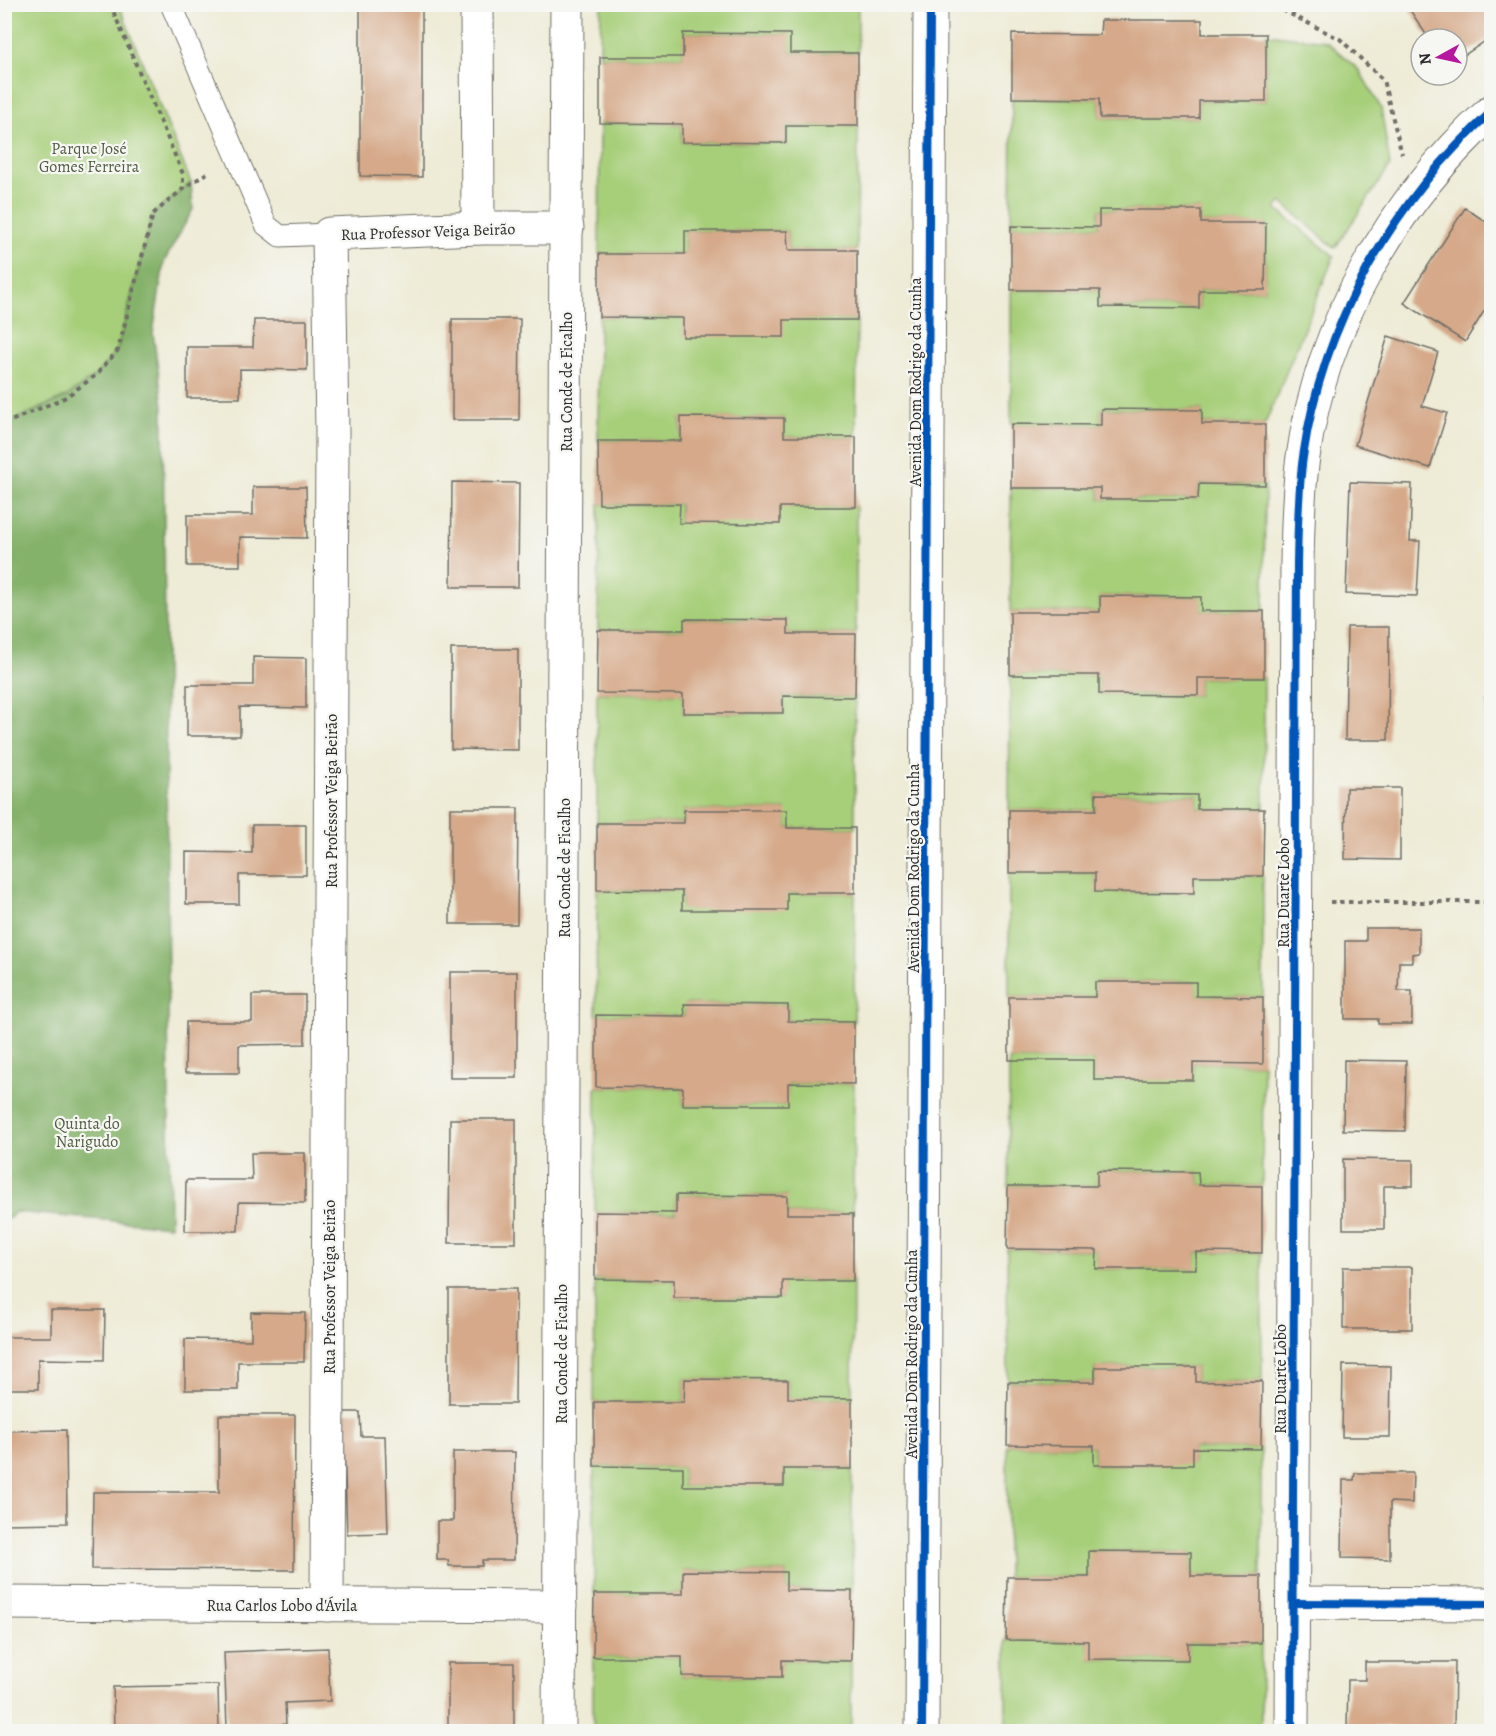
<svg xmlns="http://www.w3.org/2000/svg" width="1496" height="1736" viewBox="0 0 1496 1736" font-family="Alegreya,serif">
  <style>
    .green { fill: #a7cf7a; stroke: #697d52; stroke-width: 1.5 }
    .forest { fill: #85b26a; stroke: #586e4a; stroke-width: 1.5 }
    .building { fill: #d5a989 }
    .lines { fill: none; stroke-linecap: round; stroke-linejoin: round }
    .service-casing { stroke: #6f6e67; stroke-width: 23 }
    .minor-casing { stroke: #6f6e67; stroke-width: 35 }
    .tertiary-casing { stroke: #6f6e67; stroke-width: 35 }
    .path { stroke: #6f6e67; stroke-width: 4; stroke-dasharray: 4.5 4.5; stroke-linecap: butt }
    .service { stroke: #fff; stroke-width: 21 }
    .minor { stroke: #fff; stroke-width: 33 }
    .tertiary { stroke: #fff; stroke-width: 33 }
    .cycleway-casing { stroke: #f6f6f2; stroke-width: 11 }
    .cycleway { stroke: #0057b8; stroke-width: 8 }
    .labels { text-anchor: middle; stroke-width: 4.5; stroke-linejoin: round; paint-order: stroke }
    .park-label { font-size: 16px; fill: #505c43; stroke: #f6f6f2 }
    .street-label { font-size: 16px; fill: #2b2b2b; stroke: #f6f6f2 }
  </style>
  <rect width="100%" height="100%" fill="#f6f6f2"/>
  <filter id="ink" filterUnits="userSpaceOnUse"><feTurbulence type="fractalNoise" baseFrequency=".0167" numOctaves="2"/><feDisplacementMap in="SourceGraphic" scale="12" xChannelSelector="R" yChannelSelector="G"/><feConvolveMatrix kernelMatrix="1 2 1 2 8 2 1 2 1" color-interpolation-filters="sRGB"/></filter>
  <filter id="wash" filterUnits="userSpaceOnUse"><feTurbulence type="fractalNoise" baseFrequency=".008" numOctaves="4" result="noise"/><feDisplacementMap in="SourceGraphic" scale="24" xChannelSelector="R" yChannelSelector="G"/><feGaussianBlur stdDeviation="1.35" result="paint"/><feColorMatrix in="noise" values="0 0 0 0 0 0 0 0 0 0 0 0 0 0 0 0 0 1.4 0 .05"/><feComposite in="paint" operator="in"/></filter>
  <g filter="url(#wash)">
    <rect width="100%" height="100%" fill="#eeebd6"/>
    <g class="green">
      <path d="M5,5H119L191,183L153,214L118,350L96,375L66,397L5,424Z"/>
      <path d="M601,5H858V53H790L789,34L684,33L683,57H600Z"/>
      <path d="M1266,34L1326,41L1359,70L1381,108L1390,166L1335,248L1281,202L1276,209L1334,256L1265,424H1202V410L1101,409V425L1011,424V290H1100V307L1199,308V290H1265L1266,224L1201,223L1200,210H1099V227L1011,226L1012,98L1099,99L1100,118H1198L1199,101H1266Z"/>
      <path d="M600,123L682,124V142L786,143V126H858L857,250H788L787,231H685V254H599Z"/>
      <path d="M599,317L857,320L856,437H784V418H681V441H598Z"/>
      <path d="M1199,484L1265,485L1264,611H1201L1200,597L1100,596V612H1010L1011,488H1100V499H1198Z"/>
      <path d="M599,504H680L679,522L780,507H856V634H788L787,620L685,619L684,630H598Z"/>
      <path d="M1010,675H1099V694L1198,695V678H1264V809H1197V795L1096,794V810H1009Z"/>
      <path d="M597,693L683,694V713H783V696L855,697V828H787L786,810H684V823H597Z"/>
      <path d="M1009,873H1095L1096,892L1193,893L1194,876H1263V997L1196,996L1195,982H1095V997H1009Z"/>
      <path d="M597,890L682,891V909L787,893H855L854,1022L788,1021V1005L685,1004V1016L596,1015Z"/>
      <path d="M1009,1060H1094V1080L1193,1079V1063L1263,1064L1262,1186L1199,1185L1198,1172L1098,1171L1097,1186H1008Z"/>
      <path d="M788,1083L854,1084L853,1214H787L786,1196L676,1195V1213L595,1212L596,1087L683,1088V1105H787Z"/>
      <path d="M1007,1249L1097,1250V1269H1195L1196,1252L1262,1253V1381L1196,1382V1367H1095V1382H1008Z"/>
      <path d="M595,1279L674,1280L675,1298H782L783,1281H853L852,1399L788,1398V1380L685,1379L684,1402H594Z"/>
      <path d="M1007,1445L1094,1446V1465L1193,1464V1448L1261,1449V1576H1191V1552L1090,1551L1089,1577H1007Z"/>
      <path d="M594,1466L683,1467V1486L784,1485V1469H852V1591L786,1590V1572L684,1571L683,1594H594Z"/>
      <path d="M1006,1640L1088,1641L1089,1659L1187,1660L1188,1643H1261V1731L1006,1732Z"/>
      <path d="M593,1657H682V1676L781,1677L782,1660L851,1661V1731L593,1732Z"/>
    </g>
    <path class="forest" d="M191,183L193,209L164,262L153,333L163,405L170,1226L16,1212L5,1221V424L66,397L96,375L117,350L153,214Z"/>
    <g id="blocks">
      <g class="building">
        <path d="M360,4H422V177L360,176Z"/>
        <path d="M1406,4H1491V37L1457,60V39H1429Z"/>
        <path d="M1101,20H1202V34H1266V101H1199V118H1100L1099,99L1012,98V34L1100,35Z"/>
        <path d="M683,33L790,34V53H858V126H786V143L682,142V124L600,123V57H683Z"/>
        <path d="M1465,208L1491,225V300L1465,342L1404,303Z"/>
        <path d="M1099,210H1201V223H1266L1265,290H1199V308L1100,307V290H1011V226L1099,227Z"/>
        <path d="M685,231H787L788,250H857V320H784V337H683V318L599,317V254H685Z"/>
        <path d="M452,319H520L519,420H452Z"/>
        <path d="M254,320H307V370L240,369V398H187V347H253Z"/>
        <path d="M1388,336L1438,352L1422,406L1447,413L1430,468L1355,445Z"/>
        <path d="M1101,409L1202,410V424H1265V485L1199,484L1198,499H1100V488H1011V424L1101,425Z"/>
        <path d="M681,417L784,418V437H856V507H780V524L679,523L680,504H599L598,441H681Z"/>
        <path d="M452,482L519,483L518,587H451Z"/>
        <path d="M1350,482L1412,484L1410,541H1420L1417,596L1346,594Z"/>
        <path d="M253,487H306L307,538L240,537V566H187V515H253Z"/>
        <path d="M1100,596L1201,597V611H1264V678H1198V695L1099,694V675H1010V612H1100Z"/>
        <path d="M684,619L788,620V634H856L855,697L783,696V713H683V694L597,693L598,630H684Z"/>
        <path d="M1347,627H1389L1388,740H1345Z"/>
        <path d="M451,649H518V750L451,749Z"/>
        <path d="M253,657L306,658V708L240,707V736H187V685H253Z"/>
        <rect x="1487" y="702" width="4" height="40"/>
        <rect x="1488" y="781" width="3" height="45"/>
        <path d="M1346,788H1400V860L1345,859Z"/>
        <path d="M1096,794L1197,795V809H1264L1263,876H1194V893L1095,892V873H1009V810H1096Z"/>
        <path d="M450,808H518L517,924H450Z"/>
        <path d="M684,810H787V828H855V893H787V910H682V891L597,890V823H684Z"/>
        <path d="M252,825H306V875H239V904H186V852L252,853Z"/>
        <path d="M1366,928H1419V953L1412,954V962H1399L1398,991H1412V1024H1378V1019H1345V941H1366Z"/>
        <rect x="450" y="972" width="67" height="106"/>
        <path d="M1095,982H1196V996L1263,997V1064L1193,1063V1080H1094V1060H1009V997H1095Z"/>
        <path d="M252,995H305V1044L239,1045V1073H185L186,1022H252Z"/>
        <path d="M684,1004L788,1005V1021L854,1022V1084L788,1083V1105H683V1088L596,1087V1015L685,1016Z"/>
        <path d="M1344,1060L1406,1061L1405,1131L1343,1130Z"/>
        <path d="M450,1119H516V1243H449Z"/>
        <path d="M251,1153H305V1203L239,1202L238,1231H185L186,1180H252Z"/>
        <path d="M1343,1159L1413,1160V1186H1384V1229H1343Z"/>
        <path d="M1097,1171L1198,1172L1199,1185L1262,1186V1253L1196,1252V1269H1096L1097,1250L1007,1249L1008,1186H1097Z"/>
        <path d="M676,1195L787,1196V1214H853V1281H783V1298H674V1280L595,1279V1212L676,1213Z"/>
        <rect x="1343" y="1267" width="69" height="62"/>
        <path d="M449,1289H516L515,1404H449Z"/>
        <path d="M51,1310H105L104,1360L38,1359V1389H4V1337H51Z"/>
        <path d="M251,1312L305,1313L304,1362H238V1390H185V1339L251,1340Z"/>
        <path d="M1343,1365L1391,1366L1390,1437H1342Z"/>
        <path d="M1095,1367H1196V1382L1262,1381L1261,1449L1193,1448V1465H1094V1446L1007,1445L1008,1382H1095Z"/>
        <path d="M685,1379L788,1380V1398L852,1399V1469H784V1486H683V1467L594,1466V1402H684Z"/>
        <path d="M343,1412H360L361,1436H385L388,1533L347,1534Z"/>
        <path d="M219,1415H295L294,1570L92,1569L93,1492H219Z"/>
        <path d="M66,1430L67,1523L4,1524V1431Z"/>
        <path d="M453,1452H515L514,1560H482V1566H449L448,1560H437V1521H453Z"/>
        <path d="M1355,1473H1413L1412,1503L1390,1502V1559L1342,1558L1343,1480H1354Z"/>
        <path d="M1089,1551L1191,1552V1576H1261V1643H1188V1660L1088,1659V1641L1006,1640L1007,1577H1089Z"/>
        <path d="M683,1571L786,1572V1590L852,1591L851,1661L782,1660V1677L682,1676V1657H593L594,1594H683Z"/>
        <path d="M328,1648L330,1701L285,1703L286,1724L227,1727L224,1652Z"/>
        <path d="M1365,1662H1455L1454,1728L1347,1727L1348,1680H1365Z"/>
        <rect x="448" y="1663" width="66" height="68"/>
        <path d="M218,1685L219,1731H114L113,1687Z"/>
      </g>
    </g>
  </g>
  <g filter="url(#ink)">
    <use href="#blocks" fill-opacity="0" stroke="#6f6e67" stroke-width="1.5"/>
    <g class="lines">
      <defs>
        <path id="service" d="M171,4L266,225L280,236L329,234"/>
        <g id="minor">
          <path d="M477,4L478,228"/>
          <path d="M4,1603L560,1606"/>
          <path d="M1293,1603L1492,1604"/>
          <path d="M327,1605L332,432L329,234L478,228H567"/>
          <path d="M559,1732L567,4"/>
          <path d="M1292,1732L1297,562C1298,527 1298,492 1303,457C1322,324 1393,201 1492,111"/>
        </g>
        <path id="tertiary" d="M922,1732L930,4"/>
      </defs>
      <use href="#service" class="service-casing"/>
      <use href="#minor" class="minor-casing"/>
      <use href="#tertiary" class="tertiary-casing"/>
      <g class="path">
        <path d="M110,4L183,174V188"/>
        <path d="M1276,4L1286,12L1340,39L1383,80L1402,154"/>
        <path d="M4,424L66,397L96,375L118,350L153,214L183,189L210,171"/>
        <path d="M1330,902H1492"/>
      </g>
      <use href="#service" class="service"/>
      <use href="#minor" class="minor"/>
      <use href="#tertiary" class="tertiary"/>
      <defs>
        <g id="cycleway">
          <path d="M1293,1603L1492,1604"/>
          <path d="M922,1732L930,4"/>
          <path d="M1292,1732L1297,562C1298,527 1298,492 1303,457C1322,324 1393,201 1492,111"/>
        </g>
      </defs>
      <use href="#cycleway" class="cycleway-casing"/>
      <use href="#cycleway" class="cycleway"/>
    </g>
  </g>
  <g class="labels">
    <g class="park-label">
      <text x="89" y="154">Parque José<tspan x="89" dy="18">Gomes Ferreira</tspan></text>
      <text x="87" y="1129">Quinta do<tspan x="87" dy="18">Narigudo</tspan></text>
    </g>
    <g class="street-label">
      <text transform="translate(428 231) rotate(-2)" y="6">Rua Professor Veiga Beirão</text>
      <text transform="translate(566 382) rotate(-90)" y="6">Rua Conde de Ficalho</text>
      <text transform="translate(915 382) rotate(-90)" y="6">Avenida Dom Rodrigo da Cunha</text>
      <text transform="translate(331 801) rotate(-90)" y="6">Rua Professor Veiga Beirão</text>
      <text transform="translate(564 868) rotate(-90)" y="6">Rua Conde de Ficalho</text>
      <text transform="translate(913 868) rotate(-90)" y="6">Avenida Dom Rodrigo da Cunha</text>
      <text transform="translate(1283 893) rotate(-90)" y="6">Rua Duarte Lobo</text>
      <text transform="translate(329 1287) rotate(-90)" y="6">Rua Professor Veiga Beirão</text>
      <text transform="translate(561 1354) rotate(-90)" y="6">Rua Conde de Ficalho</text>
      <text transform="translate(911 1354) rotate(-90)" y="6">Avenida Dom Rodrigo da Cunha</text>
      <text transform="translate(1280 1379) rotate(-90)" y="6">Rua Duarte Lobo</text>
      <text x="282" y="1611">Rua Carlos Lobo d'Ávila</text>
    </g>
  </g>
  <rect width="1496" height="1736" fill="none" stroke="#f6f6f2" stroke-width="24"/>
  <g transform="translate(1439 57) rotate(262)"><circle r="28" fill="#f6f6f2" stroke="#a5a5a2" stroke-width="1.5"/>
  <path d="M0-4.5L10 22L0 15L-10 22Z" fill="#b5179e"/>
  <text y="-9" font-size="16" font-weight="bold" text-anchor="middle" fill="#2b2b2b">N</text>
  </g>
</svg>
